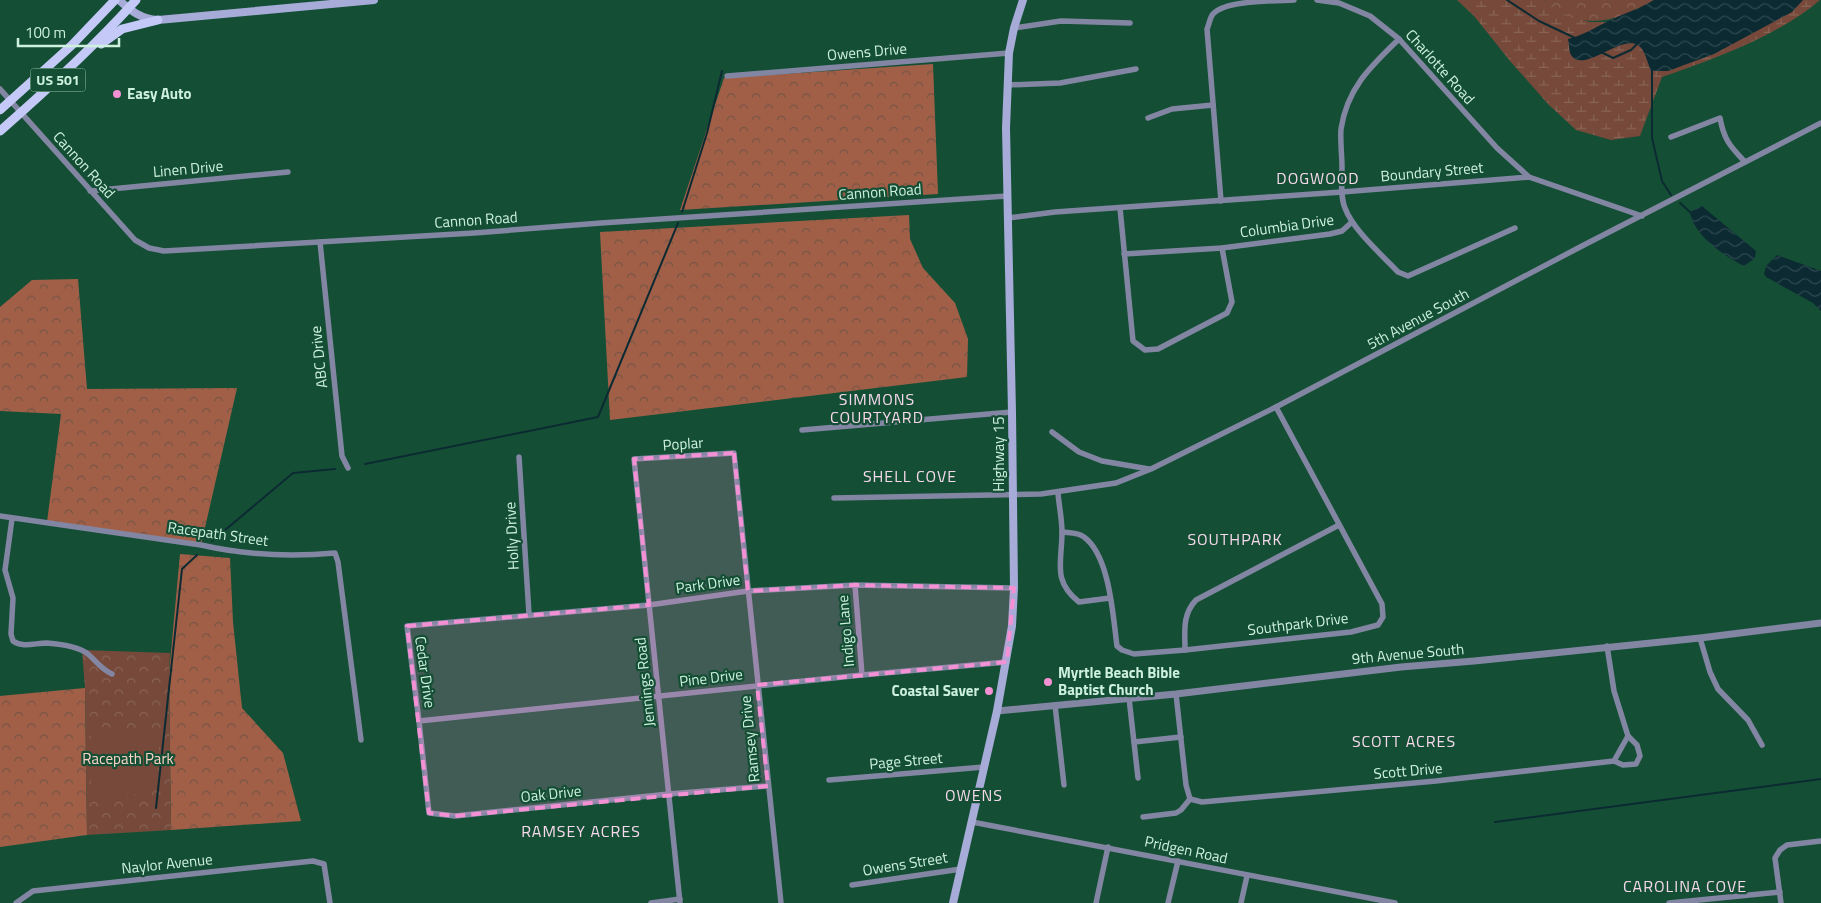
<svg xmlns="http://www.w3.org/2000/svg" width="1821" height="903" viewBox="0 0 1821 903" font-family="'Titillium Web',sans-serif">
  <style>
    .forest { fill: url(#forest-crowns) }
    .wetland { fill: url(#wetland-marsh) }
    .park { fill: url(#park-crowns) }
    .pitch { fill: #76493a }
    .water { fill: url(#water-waves) }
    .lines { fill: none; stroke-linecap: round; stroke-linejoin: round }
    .stream { stroke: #0c2a32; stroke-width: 2 }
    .minor { stroke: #8386a3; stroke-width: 5.5 }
    .tertiary { stroke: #8386a3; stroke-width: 7 }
    .secondary { stroke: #a6abd8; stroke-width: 8 }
    .primary { stroke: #c4c9f7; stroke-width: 9 }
    .marked { fill: #f491d4; fill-opacity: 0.2; stroke: #f491d4; stroke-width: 4; stroke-dasharray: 10 6; stroke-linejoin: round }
    .poi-dot { fill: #f491d4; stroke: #144f35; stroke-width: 2 }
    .labels { text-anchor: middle; stroke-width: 4.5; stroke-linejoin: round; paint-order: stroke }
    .shield { fill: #144f35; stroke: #96c0ab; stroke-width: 1 }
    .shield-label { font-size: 14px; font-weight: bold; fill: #cdf1dd }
    .street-label { font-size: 15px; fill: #cdf1dd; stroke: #144f35 }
    .poi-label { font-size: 15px; font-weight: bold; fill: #cdf1dd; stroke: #144f35; text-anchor: start }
    .park-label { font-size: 15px; fill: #fbd2c4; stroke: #144f35 }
    .neighbourhood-label { font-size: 16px; letter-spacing: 1px; fill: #f6d9eb; stroke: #144f35 }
  </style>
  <defs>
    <pattern id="forest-crowns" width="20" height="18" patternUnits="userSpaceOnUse" patternTransform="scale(1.25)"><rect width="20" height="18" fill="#a25f47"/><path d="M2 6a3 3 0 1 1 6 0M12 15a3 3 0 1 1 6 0" fill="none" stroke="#755545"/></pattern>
    <pattern id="wetland-marsh" width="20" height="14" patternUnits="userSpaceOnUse" patternTransform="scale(1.25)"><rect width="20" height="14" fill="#76493a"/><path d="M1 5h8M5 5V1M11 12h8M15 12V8" fill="none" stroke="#886456"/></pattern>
    <pattern id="park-crowns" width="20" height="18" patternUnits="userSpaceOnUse" patternTransform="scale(1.25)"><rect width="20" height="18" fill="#76493a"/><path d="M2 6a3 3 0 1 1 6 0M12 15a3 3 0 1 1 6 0" fill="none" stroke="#886456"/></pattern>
    <pattern id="water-waves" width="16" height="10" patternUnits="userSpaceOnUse" patternTransform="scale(1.25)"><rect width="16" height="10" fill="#0c2a32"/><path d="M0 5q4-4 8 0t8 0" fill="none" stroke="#2e494f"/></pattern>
  </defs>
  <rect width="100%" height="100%" fill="#144f35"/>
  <g class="forest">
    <path d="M933,64L938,194L680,210L724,78Z"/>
    <path d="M909,215L910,239L923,268L955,303L968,339L967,377L610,420L600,232Z"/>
    <path d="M78,279L87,389L237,388L201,545L47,522L61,414L0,411V307L32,280Z"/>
    <path d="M180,554L230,558L233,622L242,708L283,753L301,821L171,830L169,674Z"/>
    <path d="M85,688L87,835L0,847V696Z"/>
  </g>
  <path class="wetland" d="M1457,0H1544L1567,15L1590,22H1623L1660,0H1820C1780,35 1712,60 1662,77L1640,136L1611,140L1576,130L1548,104L1510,61L1474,16Z"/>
  <g class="park">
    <path d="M1544,0H1654C1629,16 1595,29 1566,15C1559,12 1551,5 1544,0Z"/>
    <path d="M82,650L170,653L169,674L171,830L87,835L85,688Z"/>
  </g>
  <path class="pitch" d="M95,727L160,730L157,776L152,789L141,794L91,796V731Z"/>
  <g class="water">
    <path d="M1654,0H1803L1792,12L1714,54L1668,71H1651C1648,64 1646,55 1642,49C1627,27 1584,76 1571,55C1569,51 1569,44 1568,39C1585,35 1598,25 1615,18C1628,12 1641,8 1654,0Z"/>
    <path d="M1702,206L1756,251L1755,258L1744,266C1723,255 1694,236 1690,212Z"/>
    <path d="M1777,255L1821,271V311L1813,303L1766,277L1764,274L1766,266Z"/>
  </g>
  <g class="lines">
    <g class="stream">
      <path d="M1507,0L1539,21L1575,38"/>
      <path d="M1601,52L1613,58L1631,50L1638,43"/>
      <path d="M1652,69V138L1662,181L1671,195"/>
      <path d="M1680,203L1691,213"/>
      <path d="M682,212L707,133L722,71"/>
      <path d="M365,464L598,417L678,223"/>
      <path d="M212,541L293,473L335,469"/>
      <path d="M156,808L182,569L197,555"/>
      <path d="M1495,822L1821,779"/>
    </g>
    <g class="minor">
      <path d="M1317,0L1339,3L1370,16L1399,39L1497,148L1529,177"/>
      <path d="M1014,28L1061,21L1130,23"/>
      <path d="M1399,39C1371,66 1347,88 1341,129C1340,141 1342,155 1342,167C1342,180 1340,196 1345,208C1353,230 1382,255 1398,272L1408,276L1515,228"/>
      <path d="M727,76L1009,53"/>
      <path d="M1007,85L1060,83L1136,69"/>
      <path d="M0,89L135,240L149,248L164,251L474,233L601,223L1007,196"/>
      <path d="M1148,118L1172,109L1213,105"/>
      <path d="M1671,137L1720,118C1724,140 1730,146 1745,162"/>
      <path d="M90,191L288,172"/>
      <path d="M1221,201L1207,29C1209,25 1210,17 1213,14C1225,0 1275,1 1294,0"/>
      <path d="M1120,208L1133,341L1145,350L1158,349L1227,313L1232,302L1222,248"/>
      <path d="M1008,218L1055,212L1342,192L1529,177L1642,216"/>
      <path d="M320,242L342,456L348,468"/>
      <path d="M1124,254L1222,248L1330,234L1342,231L1352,222"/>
      <path d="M802,430L1012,412"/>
      <path d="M1052,432L1079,452L1102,461L1149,469"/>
      <path d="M519,457L529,614"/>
      <path d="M1058,493C1059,506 1062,519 1062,532C1062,562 1052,581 1079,602L1110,598"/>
      <path d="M834,498L1041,494L1116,483L1151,469L1276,407L1582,246L1821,123"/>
      <path d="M0,516L201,545C245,555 290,557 335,553L338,562L361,740"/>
      <path d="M12,519L5,570L13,598L11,634L13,641C23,648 35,643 47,643C59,644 78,646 88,654C96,661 101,669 112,674"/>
      <path d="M1062,532C1069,533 1078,532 1084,537C1110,556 1113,617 1117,646L1122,650L1134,654L1185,650L1351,632L1378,625L1383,617L1382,604L1276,407"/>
      <path d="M855,585L862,675"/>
      <path d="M1700,638L1710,672L1718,689L1748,720L1762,745"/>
      <path d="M1185,650C1185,631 1182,615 1196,600L1339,525"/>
      <path d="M1176,694L1186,785L1190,799L1202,802L1436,781L1614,761L1628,736L1614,691L1607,646"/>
      <path d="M1129,698L1138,778"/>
      <path d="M1055,705L1064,785"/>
      <path d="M419,721L862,675L1007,662"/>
      <path d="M1134,742L1181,737"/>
      <path d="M1614,761L1623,765L1636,764L1640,756L1637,745L1628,736"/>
      <path d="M829,780L984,767"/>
      <path d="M768,786L669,794L455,816L429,813L419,721L407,626L649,605L748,591L855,585L1014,588"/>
      <path d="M1143,817L1176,813L1181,810L1190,799"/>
      <path d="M972,822L1395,903"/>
      <path d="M852,885L961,869"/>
      <path d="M16,903L33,891L313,861L324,864L330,903"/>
      <path d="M651,903L680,899"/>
      <path d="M680,903L634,459L734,453L781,903"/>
      <path d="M1096,903L1108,847"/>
      <path d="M1168,903L1178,861"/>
      <path d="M1241,903L1247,876"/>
      <path d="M1669,903L1780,892"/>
      <path d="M1781,903L1775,858L1780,850L1787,845L1821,841"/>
    </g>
    <path class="tertiary" d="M997,711L1176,694L1401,667L1474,661L1700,638L1821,623"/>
    <g class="secondary">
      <path d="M119,0C131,11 141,19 158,20L374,0"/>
      <path d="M953,903L997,711L1012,626L1014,588L1012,412L1006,128L1009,53L1014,28L1023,0"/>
    </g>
    <g class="primary">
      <path d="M101,44L122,29L158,20"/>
      <path d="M0,110L72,45L115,0"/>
      <path d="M0,131C48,89 94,47 136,0"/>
    </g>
  </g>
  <path class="marked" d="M734,453L748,591L855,585L1014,588L1007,662L757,685L768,786L455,816L429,813L407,626L649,605L634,459Z"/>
  <g class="poi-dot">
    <circle cx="117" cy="94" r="5"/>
    <circle cx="1048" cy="682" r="5"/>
    <circle cx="989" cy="691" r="5"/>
  </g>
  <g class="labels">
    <rect class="shield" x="30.5" y="68.5" width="55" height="23" rx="4"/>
    <g class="shield-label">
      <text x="58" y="85">US 501</text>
    </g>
    <g class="street-label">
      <text transform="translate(867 52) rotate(-5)" y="5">Owens Drive</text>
      <text transform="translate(1440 67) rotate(48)" y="5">Charlotte Road</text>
      <text transform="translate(84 165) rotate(48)" y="5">Cannon Road</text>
      <text transform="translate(188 169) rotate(-5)" y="5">Linen Drive</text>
      <text transform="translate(1432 172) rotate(-5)" y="5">Boundary Street</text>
      <text transform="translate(880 192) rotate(-4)" y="5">Cannon Road</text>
      <text transform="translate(476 220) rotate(-4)" y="5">Cannon Road</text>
      <text transform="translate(1287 226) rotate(-8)" y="5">Columbia Drive</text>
      <text transform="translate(1418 319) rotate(-28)" y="5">5th Avenue South</text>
      <text transform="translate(319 357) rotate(-96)" y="5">ABC Drive</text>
      <text transform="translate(683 444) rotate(-4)" y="5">Poplar</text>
      <text transform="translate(999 454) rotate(-90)" y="5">Highway 15</text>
      <text transform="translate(218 534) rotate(8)" y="5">Racepath Street</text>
      <text transform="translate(512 536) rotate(-93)" y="5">Holly Drive</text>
      <text transform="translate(708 584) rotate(-8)" y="5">Park Drive</text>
      <text transform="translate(1298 624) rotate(-7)" y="5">Southpark Drive</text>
      <text transform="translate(846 631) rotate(-95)" y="5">Indigo Lane</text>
      <text transform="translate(1408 654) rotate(-5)" y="5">9th Avenue South</text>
      <text transform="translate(425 672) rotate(82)" y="5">Cedar Drive</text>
      <text transform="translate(711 678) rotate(-7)" y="5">Pine Drive</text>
      <text transform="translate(645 682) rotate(-96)" y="5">Jennings Road</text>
      <text transform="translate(750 739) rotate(-96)" y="5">Ramsey Drive</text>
      <text transform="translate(906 761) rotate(-5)" y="5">Page Street</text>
      <text transform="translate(1408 771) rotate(-5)" y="5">Scott Drive</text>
      <text transform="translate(551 794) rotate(-6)" y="5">Oak Drive</text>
      <text transform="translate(1186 850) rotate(12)" y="5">Pridgen Road</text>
      <text transform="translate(167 864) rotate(-6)" y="5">Naylor Avenue</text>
      <text transform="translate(905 864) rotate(-9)" y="5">Owens Street</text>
    </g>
    <g class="poi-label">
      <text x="127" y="99">Easy Auto</text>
      <text x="1058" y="678">Myrtle Beach Bible<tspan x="1058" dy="17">Baptist Church</tspan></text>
      <text x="979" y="696" text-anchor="end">Coastal Saver</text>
    </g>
    <g class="park-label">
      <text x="128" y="764">Racepath Park</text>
    </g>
    <g class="neighbourhood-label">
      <text x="1318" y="184">DOGWOOD</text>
      <text x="877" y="405">SIMMONS<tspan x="877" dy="18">COURTYARD</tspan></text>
      <text x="910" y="482">SHELL COVE</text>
      <text x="1235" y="545">SOUTHPARK</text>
      <text x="1404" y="747">SCOTT ACRES</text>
      <text x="974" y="801">OWENS</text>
      <text x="581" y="837">RAMSEY ACRES</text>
      <text x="1685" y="892">CAROLINA COVE</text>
    </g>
  </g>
  <path d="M18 38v8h101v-8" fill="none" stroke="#cdf1dd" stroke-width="2.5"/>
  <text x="25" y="38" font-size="15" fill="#cdf1dd" stroke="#144f35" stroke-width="4" paint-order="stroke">100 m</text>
</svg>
